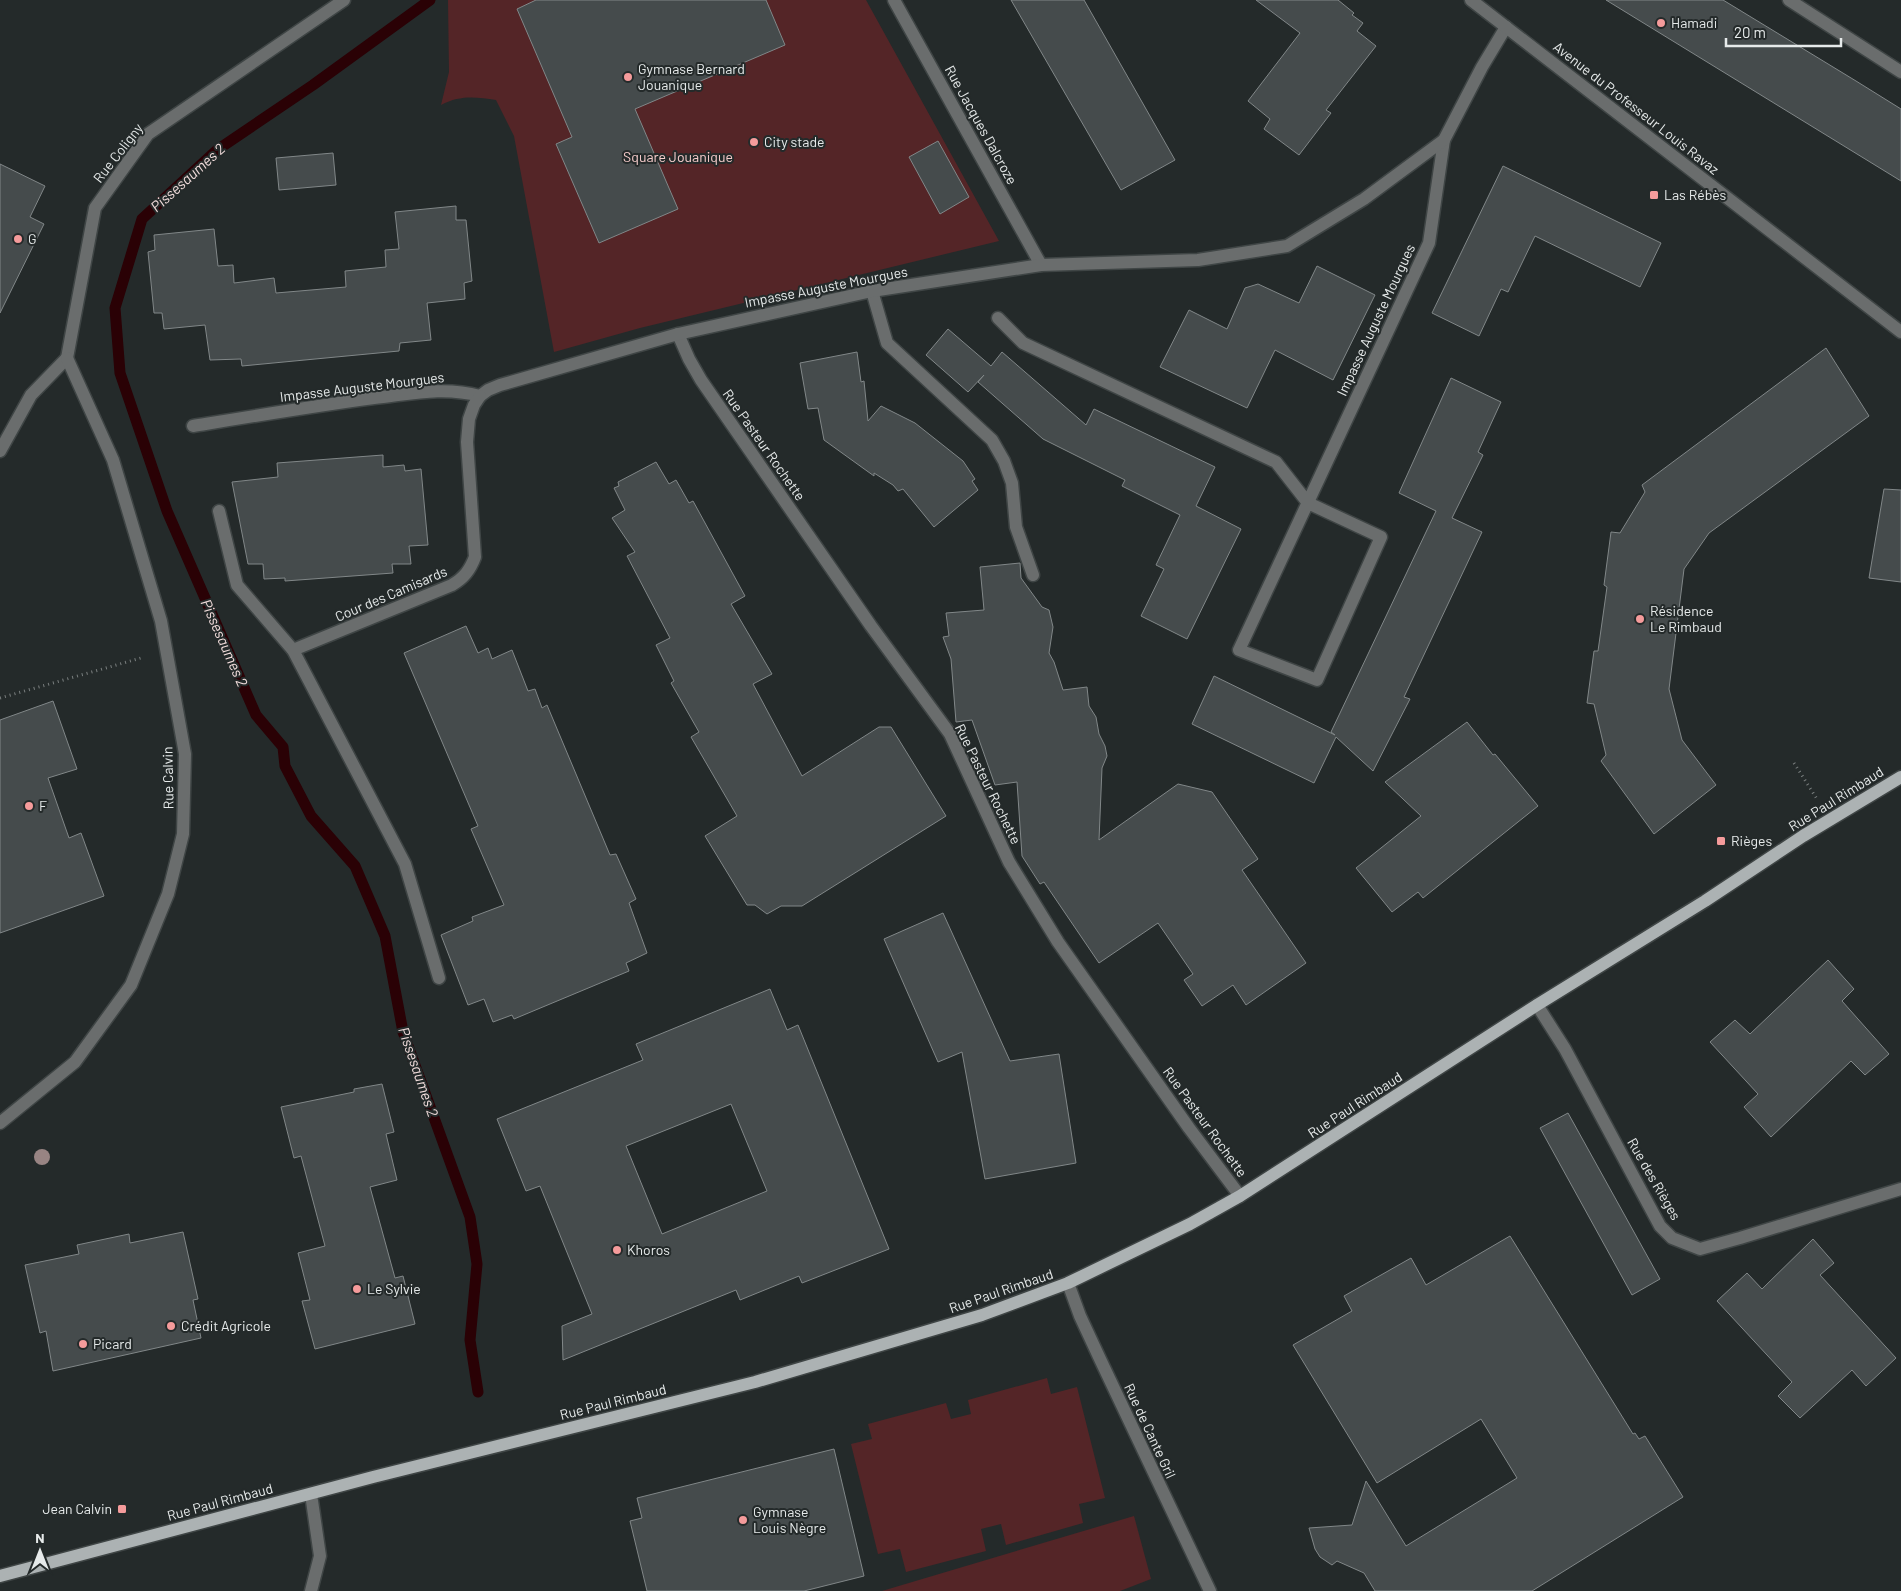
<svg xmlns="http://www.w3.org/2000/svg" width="1901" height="1591" viewBox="0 0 1901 1591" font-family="Barlow,sans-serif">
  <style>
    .green { fill: #542527 }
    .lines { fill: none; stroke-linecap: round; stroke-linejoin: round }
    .stream { stroke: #2a0105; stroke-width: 11 }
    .building { fill: #454b4c; stroke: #818788; fill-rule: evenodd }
    .service-casing { stroke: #3f4545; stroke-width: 15 }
    .minor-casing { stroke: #3f4545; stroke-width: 15 }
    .tertiary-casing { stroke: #3f4545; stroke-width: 15 }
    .primary-casing { stroke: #3f4545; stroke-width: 15 }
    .path { stroke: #7a7f7f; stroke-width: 3; stroke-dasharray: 1 4; stroke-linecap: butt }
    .service { stroke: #6a6d6d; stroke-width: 12 }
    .minor { stroke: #6a6d6d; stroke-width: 12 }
    .tertiary { stroke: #6a6d6d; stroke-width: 12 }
    .primary { stroke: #acb2b3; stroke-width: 12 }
    .tree { fill: #988483 }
    .poi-dot { fill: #f59b9b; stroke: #242a2a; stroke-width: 2 }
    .labels { text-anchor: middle; stroke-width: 4; stroke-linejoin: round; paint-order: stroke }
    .poi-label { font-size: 14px; fill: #e6eaea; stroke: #242a2a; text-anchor: start }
    .street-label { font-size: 14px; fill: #e6eaea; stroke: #242a2a }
    .park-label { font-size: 14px; fill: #f7cdcc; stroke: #242a2a }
    .water-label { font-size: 15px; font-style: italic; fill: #f2dddc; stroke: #242a2a }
  </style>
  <rect width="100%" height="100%" fill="#242a2a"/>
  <g class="green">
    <path d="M448,0H866L999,241L640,328L554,352L514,136L496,100C476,97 460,95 441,105L449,72Z"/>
    <path d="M1047,1378L1051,1394L1077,1387L1105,1498L1079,1504L1083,1523L1006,1545L1001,1524L981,1529L986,1551L906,1572L900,1549L878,1554L851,1444L872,1439L868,1424L946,1403L951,1419L971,1414L968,1400Z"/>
    <path d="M1134,1516L1151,1579L1120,1591H882Z"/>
  </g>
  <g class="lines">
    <path class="stream" d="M430,0L313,85L217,150L142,219L115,308L120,373L167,511L256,715L283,747L285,766L311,816L355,866L385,936L403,1032L470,1217L477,1264L470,1340L478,1392"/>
  </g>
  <g class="building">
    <path d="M536,0H766L785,45L635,109L678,209L599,243L556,144L572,137L517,9Z"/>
    <path d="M1011,0H1084L1175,160L1121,190Z"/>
    <path d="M1256,0H1338L1354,13L1352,15L1363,23L1357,31L1376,46L1326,110L1331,113L1299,155L1264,129L1270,119L1248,101L1300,33Z"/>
    <path d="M1606,0H1723L1856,81L1901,109V181Z"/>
    <path d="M938,141L969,197L940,214L909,157Z"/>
    <path d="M333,153L336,185L279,190L276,158Z"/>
    <path d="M0,164L45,186L30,217L44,224L0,313Z"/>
    <path d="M1503,166L1661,243L1640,287L1535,236L1508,292L1501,289L1479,336L1432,313Z"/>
    <path d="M456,206V220H466L472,281L464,283L465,299L427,303L431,340L400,343L399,351L242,366L241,359L210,360L205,325L164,329L162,313H154L148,252L155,250L154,235L214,229L218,266L233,265L234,283L274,278L276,293L346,287L345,271L386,267L385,250L399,249L395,212Z"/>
    <path d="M1317,266L1375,295L1333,380L1275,350L1247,408L1160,367L1189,310L1227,329L1245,288L1258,284L1299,303Z"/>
    <path d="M948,329L991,366L1002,352L1086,425L1094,409L1215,467L1196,506L1241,529L1187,639L1141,616L1164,569L1156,565L1180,515L1122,486L1125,480L1043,439L978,382L984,375L968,392L926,355Z"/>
    <path d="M1826,348L1869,416L1709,533L1684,569L1669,689L1682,740L1716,785L1654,834L1601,761L1606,755L1594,704L1587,703L1594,651H1598L1607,587L1604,585L1611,532L1620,533L1645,492L1642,485Z"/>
    <path d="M857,352L861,382L864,381L868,421L881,406L915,423L963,461L975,479L972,481L978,490L934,527L903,489L898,491L893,485L874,473V476L824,440L818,408L808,409L800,363Z"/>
    <path d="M1451,378L1501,402L1478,452L1483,455L1452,518L1482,532L1404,697L1410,699L1373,771L1336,737L1314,783L1192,724L1214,676L1335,735L1331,732L1436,511L1399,493Z"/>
    <path d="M383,455V467L404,465L405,471L421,469L428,545L409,546L411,564H392L393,573L285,581V578L264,579L263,564H248L232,482L278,477L277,463Z"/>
    <path d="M656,462L669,484L676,480L689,503L693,501L745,596L731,604L772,674L753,684L802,776L879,727H891L946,816L802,906H781L767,914L755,905H747L705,836L737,816L691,737L699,732L671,683L674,681L656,645L670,638L627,556L635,552L612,518L625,510L614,488L619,486L618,482Z"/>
    <path d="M1884,489L1901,490V582L1869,578Z"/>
    <path d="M1020,563L1021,578L1042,607L1049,610L1053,627L1049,653L1054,662L1063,690L1087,687L1089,706L1096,717L1099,734L1105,746L1107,756L1102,768L1099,840L1178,784L1212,792L1258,859L1242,870L1306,963L1246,1005L1233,985L1202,1006L1184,980L1193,974L1158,923L1099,963L1044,882L1040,884L1022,856L1017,782L995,785L972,720L956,722L951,659L943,637L949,636L946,613L984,610L980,567Z"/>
    <path d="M466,626L478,653L488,648L492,659L512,650L528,691L535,689L542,708L547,705L610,855L616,854L636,899L629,903L647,953L626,963L629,971L514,1019L512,1015L493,1022L484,999L468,1005L441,935L473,921L472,917L504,905L471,829L478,826L404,653Z"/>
    <path d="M53,701L77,769L48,778L69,838L81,833L104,896L0,933V720Z"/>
    <path d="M1467,722L1493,755L1495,754L1538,806L1423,898L1418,892L1392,912L1356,868L1421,816L1385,782Z"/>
    <path d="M943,913L1010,1061L1059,1054L1076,1163L985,1179L962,1052L938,1062L884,939Z"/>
    <path d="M1828,960L1854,989L1842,1001L1889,1054L1865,1075L1851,1061L1771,1137L1744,1107L1758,1094L1710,1042L1735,1020L1750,1034Z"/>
    <path d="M770,989L787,1030L798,1025L889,1249L802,1283L799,1276L740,1300L736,1290L563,1360L562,1326L592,1314L540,1186L526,1191L497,1119L643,1060L636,1044ZM731,1104L767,1191L662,1234L626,1146Z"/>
    <path d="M382,1084L394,1132L386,1134L397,1180L370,1187L395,1278L403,1276L415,1324L315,1349L302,1301L310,1300L298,1253L325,1246L301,1156L294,1158L281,1107L354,1092V1089Z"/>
    <path d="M1568,1113L1660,1279L1632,1295L1540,1128Z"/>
    <path d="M183,1232L198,1299L193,1300L201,1338L53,1371L46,1331L40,1333L25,1265L79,1254L77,1245L129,1234L130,1243Z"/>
    <path d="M1510,1236L1633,1434L1635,1433L1639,1439L1645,1436L1683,1497L1532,1591H1375L1364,1573L1337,1561L1332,1565L1320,1557L1315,1549L1309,1528L1352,1525L1366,1481L1406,1546L1517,1478L1481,1419L1377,1483L1293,1345L1352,1311L1344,1296L1411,1258L1426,1285Z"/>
    <path d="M1813,1239L1834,1263L1820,1275L1896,1358L1866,1386L1852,1370L1800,1418L1778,1396L1792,1382L1717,1301L1747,1273L1762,1289Z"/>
    <path d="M834,1449L864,1576L804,1591H647L630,1521L642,1518L637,1498Z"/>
  </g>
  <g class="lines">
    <defs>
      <path id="service" d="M872,291L887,343L992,440L1004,461L1012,483L1016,527L1033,575"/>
      <g id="minor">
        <path d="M894,0L1041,265"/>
        <path d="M1789,0L1901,72"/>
        <path d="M998,318L1023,343L1276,462L1308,503L1381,537L1317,680L1239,650L1429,243L1444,140"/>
        <path d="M678,334L689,359L701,380L871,626L950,734L1009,862L1058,942L1189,1128L1240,1196"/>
        <path d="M67,358L95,208L148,134L344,0"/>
        <path d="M193,426C254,416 314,406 374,398C411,394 443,386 480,396L488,390L500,385L678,334L872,291L1041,265L1198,260L1287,246L1364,199L1444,140L1482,67L1506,27"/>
        <path d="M0,451L31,395L67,358"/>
        <path d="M219,511L237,585L293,650"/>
        <path d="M439,978L405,864L293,650L452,585C464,578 470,570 475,557L467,442L469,419L474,405L480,396"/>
        <path d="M1537,1005L1565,1049L1660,1226L1672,1238L1700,1249L1740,1238L1901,1189"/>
        <path d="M0,1123L75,1062L131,985L168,894L183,834L185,754L161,621L113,460L67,358"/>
        <path d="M1068,1283L1080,1316L1100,1359L1210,1591"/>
        <path d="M311,1591L320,1556L311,1494"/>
      </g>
      <path id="tertiary" d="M1471,0L1901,332"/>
      <path id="primary" d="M0,1576L373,1477L755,1382L982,1315L1068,1283L1190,1224L1240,1196L1537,1005L1705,901L1803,836L1901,777"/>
    </defs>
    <use href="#service" class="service-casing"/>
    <use href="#minor" class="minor-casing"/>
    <use href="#tertiary" class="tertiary-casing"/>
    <use href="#primary" class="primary-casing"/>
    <g class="path">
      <path d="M0,698L141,658"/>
      <path d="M1794,763L1817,799"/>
    </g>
    <use href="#service" class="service"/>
    <use href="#minor" class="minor"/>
    <use href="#tertiary" class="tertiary"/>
    <use href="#primary" class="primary"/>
  </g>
  <circle class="tree" cx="42" cy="1157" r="8"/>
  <g class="poi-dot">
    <circle cx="1661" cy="23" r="5"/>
    <circle cx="628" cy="77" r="5"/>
    <circle cx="754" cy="142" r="5"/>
    <rect x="1649" y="190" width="10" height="10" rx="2.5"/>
    <circle cx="18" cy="239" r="5"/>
    <circle cx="1640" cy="619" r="5"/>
    <circle cx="29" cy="806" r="5"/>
    <rect x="1716" y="836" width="10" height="10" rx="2.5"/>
    <circle cx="617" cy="1250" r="5"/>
    <circle cx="357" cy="1289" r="5"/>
    <circle cx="171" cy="1326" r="5"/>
    <circle cx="83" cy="1344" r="5"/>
    <rect x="117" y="1504" width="10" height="10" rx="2.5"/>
    <circle cx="743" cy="1520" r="5"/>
  </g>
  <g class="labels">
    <g class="poi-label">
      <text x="1671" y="28">Hamadi</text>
      <text x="638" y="74">Gymnase Bernard<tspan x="638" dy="16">Jouanique</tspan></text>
      <text x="764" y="147">City stade</text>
      <text x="1664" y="200">Las Rébès</text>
      <text x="28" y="244">G</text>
      <text x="1650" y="616">Résidence<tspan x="1650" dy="16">Le Rimbaud</tspan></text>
      <text x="39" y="811">F</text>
      <text x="1731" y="846">Rièges</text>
      <text x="627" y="1255">Khoros</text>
      <text x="367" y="1294">Le Sylvie</text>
      <text x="181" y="1331">Crédit Agricole</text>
      <text x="93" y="1349">Picard</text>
      <text x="112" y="1514" text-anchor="end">Jean Calvin</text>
      <text x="753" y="1517">Gymnase<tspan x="753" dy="16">Louis Nègre</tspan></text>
    </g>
    <g class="street-label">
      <text transform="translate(1636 108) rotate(38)" y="5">Avenue du Professeur Louis Ravaz</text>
      <text transform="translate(981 125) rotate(61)" y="5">Rue Jacques Dalcroze</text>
      <text transform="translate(118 153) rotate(-52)" y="5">Rue Coligny</text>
      <text transform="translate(826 287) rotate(-11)" y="5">Impasse Auguste Mourgues</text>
      <text transform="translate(1376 320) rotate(-65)" y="5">Impasse Auguste Mourgues</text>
      <text transform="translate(362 387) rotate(-7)" y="5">Impasse Auguste Mourgues</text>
      <text transform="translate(764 445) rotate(55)" y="5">Rue Pasteur Rochette</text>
      <text transform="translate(391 594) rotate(-23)" y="5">Cour des Camisards</text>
      <text transform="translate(168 778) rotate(-91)" y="5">Rue Calvin</text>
      <text transform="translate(988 784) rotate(64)" y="5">Rue Pasteur Rochette</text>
      <text transform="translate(1836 799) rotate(-32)" y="5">Rue Paul Rimbaud</text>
      <text transform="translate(1355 1105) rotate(-33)" y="5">Rue Paul Rimbaud</text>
      <text transform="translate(1205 1122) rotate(54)" y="5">Rue Pasteur Rochette</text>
      <text transform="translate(1654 1179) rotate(60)" y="5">Rue des Rièges</text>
      <text transform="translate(1001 1291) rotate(-19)" y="5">Rue Paul Rimbaud</text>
      <text transform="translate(613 1402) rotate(-14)" y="5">Rue Paul Rimbaud</text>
      <text transform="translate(1150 1431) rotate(65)" y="5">Rue de Cante Gril</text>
      <text transform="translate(220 1502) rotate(-15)" y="5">Rue Paul Rimbaud</text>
    </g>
    <g class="park-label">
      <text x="678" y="162">Square Jouanique</text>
    </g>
    <g class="water-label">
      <text transform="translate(188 178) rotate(-42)" y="5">Pissesaumes 2</text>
      <text transform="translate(224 643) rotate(66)" y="5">Pissesaumes 2</text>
      <text transform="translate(418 1072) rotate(71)" y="5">Pissesaumes 2</text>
    </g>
  </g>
  <g transform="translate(40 1551)" stroke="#242a2a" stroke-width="4" paint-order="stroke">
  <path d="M0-4L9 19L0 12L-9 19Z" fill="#e6eaea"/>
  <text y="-8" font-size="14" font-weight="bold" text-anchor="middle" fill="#e6eaea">N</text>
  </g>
  <path d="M1726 38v8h115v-8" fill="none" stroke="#e6eaea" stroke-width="2.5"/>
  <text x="1734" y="38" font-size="15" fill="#e6eaea" stroke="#242a2a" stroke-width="4" paint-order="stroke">20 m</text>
</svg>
